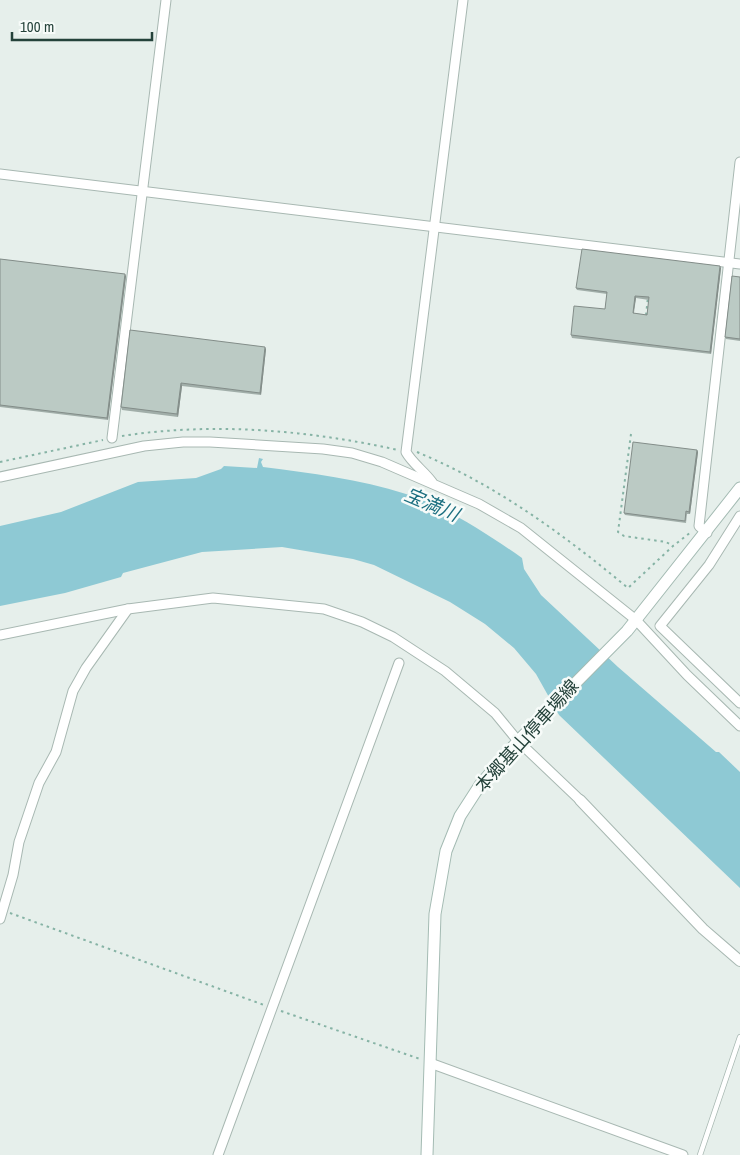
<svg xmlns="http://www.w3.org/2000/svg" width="740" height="1155" viewBox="0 0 740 1155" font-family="'Archivo Narrow','Noto Sans JP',sans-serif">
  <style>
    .water { fill: #8ec9d4 }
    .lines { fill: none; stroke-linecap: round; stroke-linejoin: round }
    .service-casing { stroke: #a8b8b2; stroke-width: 6 }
    .minor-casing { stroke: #a8b8b2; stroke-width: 11 }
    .tertiary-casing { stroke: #a8b8b2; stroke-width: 12 }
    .secondary-casing { stroke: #a4bbb3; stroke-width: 13 }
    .path { stroke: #86b3a5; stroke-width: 2; stroke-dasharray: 2.5 4; stroke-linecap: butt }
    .service { stroke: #fff; stroke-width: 4.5 }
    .minor { stroke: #fff; stroke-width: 9 }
    .tertiary { stroke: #fff; stroke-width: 10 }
    .secondary { stroke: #fff; stroke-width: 11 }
    .wall { fill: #a1aea9; fill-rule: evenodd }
    .shaded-wall { fill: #838d89 }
    .building { fill: #bbcac4; stroke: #838d89; fill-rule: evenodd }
    .labels { text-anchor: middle; stroke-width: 5; stroke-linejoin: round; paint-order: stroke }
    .street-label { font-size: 18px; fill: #24423a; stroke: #f7fbf9 }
    .water-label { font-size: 19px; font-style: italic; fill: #1c6f80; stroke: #f7fbf9 }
  </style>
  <rect width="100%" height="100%" fill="#e6efeb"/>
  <path class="water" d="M259,458L263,459L261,462L263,467C311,473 359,479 406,494C448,508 486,533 522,558L524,569L541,595L618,667L716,752H719L740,772V888L559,715L536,674L514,648L485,624L450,602L374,565L353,559L282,547L202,552L123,573L121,577L65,593L0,606V526L61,512L138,482L196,478L221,469L224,466L257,468Z"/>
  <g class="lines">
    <defs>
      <path id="service" d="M700,1155L740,1037"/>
      <g id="minor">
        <path d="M0,174L740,264"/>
        <path d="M112,438L166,0"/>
        <path d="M0,477L144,446L183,442H210L323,449L352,453L382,462L479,504L521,528L636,620L687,675L740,726"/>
        <path d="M432,482C424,471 412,463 406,452L463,0"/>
        <path d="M740,516L709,565L660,626L740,703"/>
        <path d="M707,533L699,526L740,162"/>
        <path d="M0,635L128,609L213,598L324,609L362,622L393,637L445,671L495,713L518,741L580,800"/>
        <path d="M0,919L13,875L19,842L39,783L56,752L73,691L86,668L128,609"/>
        <path d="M430,1063L683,1155"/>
        <path d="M218,1155L399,663"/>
      </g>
      <path id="tertiary" d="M580,800L703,929L740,961"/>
      <path id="secondary" d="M427,1155L435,914L446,851L460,816L480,785L518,741L627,631L740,488"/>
    </defs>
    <use href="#service" class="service-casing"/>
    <use href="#minor" class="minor-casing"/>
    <use href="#tertiary" class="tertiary-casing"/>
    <use href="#secondary" class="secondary-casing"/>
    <g class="path">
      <path d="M646,315L648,297"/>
      <path d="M631,434L618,532L624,536L666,542L673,546"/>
      <path d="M122,436C213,422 308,430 398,450"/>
      <path d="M417,452C496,485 563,534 628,588L673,546L691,532"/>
      <path d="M0,462L103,440"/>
      <path d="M10,913L264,1005"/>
      <path d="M281,1011L420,1059"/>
    </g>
    <use href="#service" class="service"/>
    <use href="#minor" class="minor"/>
    <use href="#tertiary" class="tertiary"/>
    <use href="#secondary" class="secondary"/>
  </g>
  <g class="wall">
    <path d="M0,259L126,276L108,420L0,407Z"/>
    <path d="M721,268L711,354L572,338L571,335L605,309L607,294L577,290L576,288ZM636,298L649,300L647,315L634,313Z"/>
    <path d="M740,277V341L726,339L725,337Z"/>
    <path d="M266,349L261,395L182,386L178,417L122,410L121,407Z"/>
    <path d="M697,450L698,452L690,514H687L686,523L625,515L624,513Z"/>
  </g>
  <g class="shaded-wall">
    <path d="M720,266L721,268L711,354L710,352Z"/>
    <path d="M125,274L126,276L108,420L107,418Z"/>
    <path d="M635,296L636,298L633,315V313Z"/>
    <path d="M265,347L266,349L261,395L260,393Z"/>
    <path d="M181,383L182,386L178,417L177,414Z"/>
    <path d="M697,450L698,452L690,514L689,512Z"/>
  </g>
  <g class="building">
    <path d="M582,249L720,266L710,352L571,335L574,306L605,309L607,292L576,288ZM635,296L649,297L647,315L633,313Z"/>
    <path d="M0,259L125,274L107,418L0,405Z"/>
    <path d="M732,276L740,277V339L725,337Z"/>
    <path d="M130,330L265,347L260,393L181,383L177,414L121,407Z"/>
    <path d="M633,442L697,450L689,512L686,511L685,521L624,513Z"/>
  </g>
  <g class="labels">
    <g class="street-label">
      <text transform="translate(527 736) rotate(-48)" y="6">本郷基山停車場線</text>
    </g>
    <g class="water-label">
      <text transform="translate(432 504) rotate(23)" y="7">宝満川</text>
    </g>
  </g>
  <path d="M12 32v8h140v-8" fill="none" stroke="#24423a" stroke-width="2.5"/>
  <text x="20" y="32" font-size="15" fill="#24423a" stroke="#f7fbf9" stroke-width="4" paint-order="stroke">100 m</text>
</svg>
